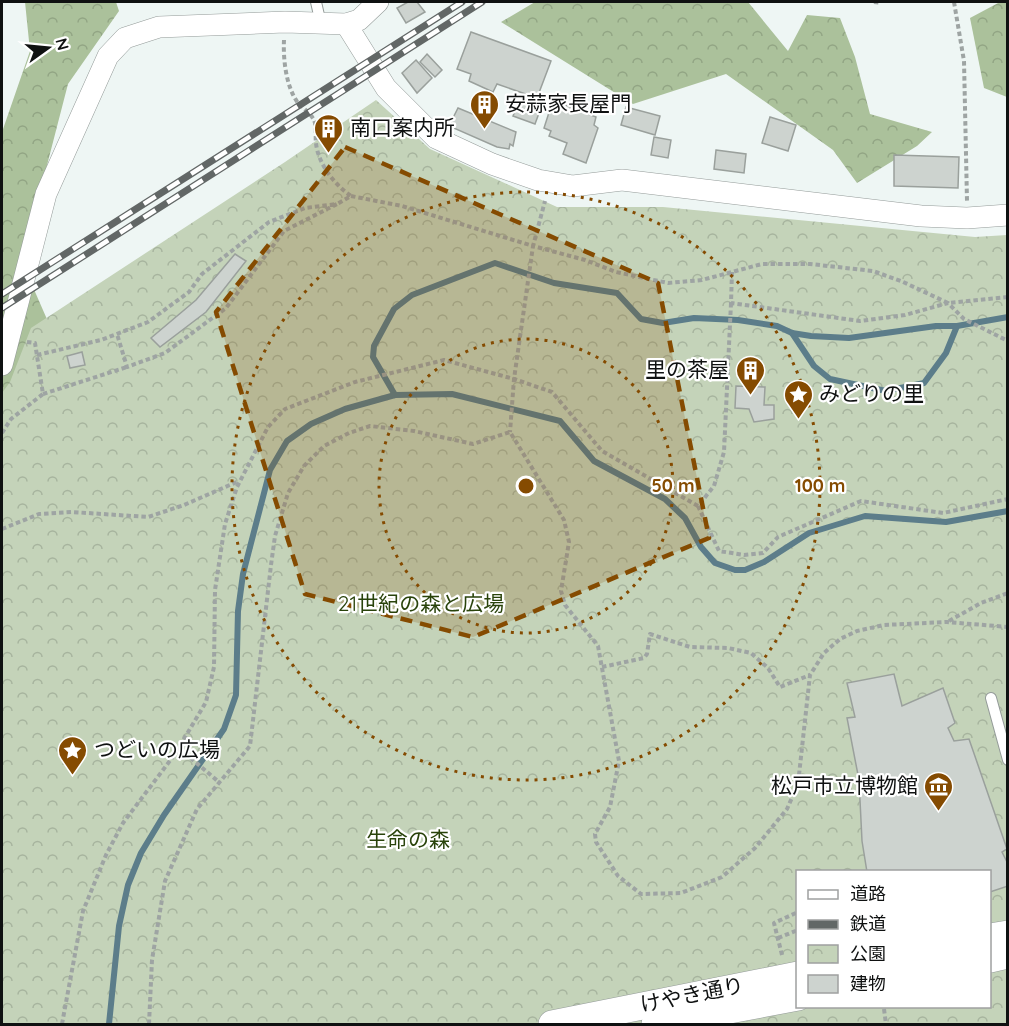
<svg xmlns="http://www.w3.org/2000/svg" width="1009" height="1026" viewBox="0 0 1009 1026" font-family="Quicksand,'Noto Sans JP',sans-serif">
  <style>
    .forest { fill: url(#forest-crowns) }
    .park { fill: url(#park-crowns); fill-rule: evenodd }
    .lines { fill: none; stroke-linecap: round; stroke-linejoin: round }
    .stream { stroke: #5c7d8a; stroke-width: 6 }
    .building { fill: #cdd3cf; stroke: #9aa09c; stroke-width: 1.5 }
    .service-casing { stroke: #949b99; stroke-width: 12 }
    .minor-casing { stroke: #949b99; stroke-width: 22 }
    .tertiary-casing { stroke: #949b99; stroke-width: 28 }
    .path { stroke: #9ea4a3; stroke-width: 4; stroke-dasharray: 4.5 3; stroke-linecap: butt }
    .service { stroke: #fff; stroke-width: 10 }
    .minor { stroke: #fff; stroke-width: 21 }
    .tertiary { stroke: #fff; stroke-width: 27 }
    .rail-casing { stroke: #626766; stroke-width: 7 }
    .rail { stroke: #fff; stroke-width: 4.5; stroke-dasharray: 14; stroke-linecap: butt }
    .marked { fill: #854b01; fill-opacity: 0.2; stroke: #854b01; stroke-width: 4.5; stroke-dasharray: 12 8; stroke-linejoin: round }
    .ring { fill: none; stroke: #854b01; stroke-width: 3; stroke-dasharray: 3 6 }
    .labels { text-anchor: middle; stroke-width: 4.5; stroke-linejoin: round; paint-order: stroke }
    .poi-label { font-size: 21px; fill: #0f1111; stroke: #fff; text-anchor: start }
    .park-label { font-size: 21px; fill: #29430b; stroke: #fff }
    .street-label { font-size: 21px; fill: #0f1111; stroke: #fff }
    .centre { fill: #854b01; stroke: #fff; stroke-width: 3 }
    .ring-label { font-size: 18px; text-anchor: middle; font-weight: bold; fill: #854b01; stroke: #fff; stroke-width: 4.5; stroke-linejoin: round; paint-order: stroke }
  </style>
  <defs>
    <pattern id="forest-crowns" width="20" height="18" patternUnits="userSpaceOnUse" patternTransform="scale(1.5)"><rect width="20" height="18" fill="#abc19b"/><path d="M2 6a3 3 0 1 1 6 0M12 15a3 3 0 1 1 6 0" fill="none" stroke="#92a584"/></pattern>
    <pattern id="park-crowns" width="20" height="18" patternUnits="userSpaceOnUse" patternTransform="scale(1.5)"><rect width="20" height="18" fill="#c4d3b9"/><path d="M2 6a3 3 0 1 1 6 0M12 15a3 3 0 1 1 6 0" fill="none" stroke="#a7b49e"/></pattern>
  </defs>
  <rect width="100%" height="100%" fill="#eef6f4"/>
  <g class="forest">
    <path d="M25,2H116L119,11L68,84L22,262L53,333L2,743V132L30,51Z"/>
    <path d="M535,2H748L788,51L807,15L840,18L855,57L870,114L932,132L917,146L857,183L833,150L726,74L633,104L501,22Z"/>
    <path d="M1000,2H1007V97L984,88L970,18Z"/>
  </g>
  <path class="park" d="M376,100L430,149L557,207H663L975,237L1007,235V1024H2V393L10,382L31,328L285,162ZM798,872H990V1006H798Z"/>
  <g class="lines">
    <g class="stream">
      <path d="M792,333L814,366L830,379L886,391L924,383L946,353L957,326"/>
      <path d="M395,395L373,357L374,346L394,309L412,295L495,263L554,283L617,293L641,319L663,323L694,318L738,320L777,326L792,333L811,336L849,338L936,326H957L1008,317"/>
      <path d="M109,1024L119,926L128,885L141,853L164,815L224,729L236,695L238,611L243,574L270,470L287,441L311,424L345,409L395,395L452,394L560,421L594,461L665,499L685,518L701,547L715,563L735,570H745L764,562L809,533L865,516L946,522L1008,511"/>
    </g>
  </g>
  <g class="building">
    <path d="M408,2H417L425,12L406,23L397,8Z"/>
    <path d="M471,32L551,61L537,98L497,84L493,92L469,81L471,74L457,69Z"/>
    <path d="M427,54L442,70L435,77L420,62Z"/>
    <path d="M416,60L432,78L417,93L402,73Z"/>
    <path d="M521,97L542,105L535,124L513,116Z"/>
    <path d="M553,100L596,117L594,125L598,128L586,163L563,154L567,143L549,136L551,131L544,128Z"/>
    <path d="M626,107L660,116L655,135L621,125Z"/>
    <path d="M458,108L516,132L513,146L510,144L509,149L497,147L449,126Z"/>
    <path d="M770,117L796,125L788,151L762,143Z"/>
    <path d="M654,137L671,140L668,158L651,155Z"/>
    <path d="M716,150L746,154L744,173L714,169Z"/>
    <path d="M894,155L959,157L958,188L894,186Z"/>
    <path d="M235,254L246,261L206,312L160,347L151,338L196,300Z"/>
    <path d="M82,352L85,365L70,368L67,356Z"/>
    <path d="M736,386L765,387L764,405H774V419L754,422L749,409L735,408Z"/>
    <path d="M894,674L902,706L943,688L955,723L948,728L954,741L969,739L1007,849L1002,852L1008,864V886L990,892V872H867L862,841L859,780L847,718L855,717L847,683Z"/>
  </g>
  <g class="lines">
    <defs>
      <g id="service">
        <path d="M316,2L321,24"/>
        <path d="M991,698L1008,760"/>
      </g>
      <g id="minor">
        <path d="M346,24L386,88L436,138L492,164L538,180L573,186L622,180L921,216L967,218L1008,215"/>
        <path d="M2,365L46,194L108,56L125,38L159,27L285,22L346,24L359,20L378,2"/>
      </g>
      <g id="tertiary">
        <path d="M990,937L1008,934"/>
        <path d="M990,959L1008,955"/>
        <path d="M552,1024L798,975"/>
        <path d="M655,1024L798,997"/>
      </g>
    </defs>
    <use href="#service" class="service-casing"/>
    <use href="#minor" class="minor-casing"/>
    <use href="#tertiary" class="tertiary-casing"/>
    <g class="path">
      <path d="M874,2L881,3"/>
      <path d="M954,2L964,61L967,201"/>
      <path d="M284,40C283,59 286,87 298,103C303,108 311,114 314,120C317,127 315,136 316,143C318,164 335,185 351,196L337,204"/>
      <path d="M351,196L402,206L533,246L545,201"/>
      <path d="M732,272L731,303L860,321L905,315L948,303L964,319L1008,341"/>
      <path d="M731,303L724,452L714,486L698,506L719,551L744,555L763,553L778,537L861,501L943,513L1008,499"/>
      <path d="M37,355L101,340L148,322L189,292L202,274L269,222L305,208L337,204L284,231L226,308L165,353L127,367L117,334"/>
      <path d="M43,394L127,367"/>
      <path d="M2,433L11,419L43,394L35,343L27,342"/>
      <path d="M698,506L602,451L552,392L514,379L533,246L585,260L616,272L668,283L702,280L762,264H810L873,271L901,281L948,303L1008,297"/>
      <path d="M2,529L39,514L72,512L148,517L184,505L239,481"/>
      <path d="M949,621L981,603L1008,593"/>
      <path d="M602,667L644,658L647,654L650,634L690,647L728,648L751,653L768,668L780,687L810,675"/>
      <path d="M179,748L220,783"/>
      <path d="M1007,843H1008"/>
      <path d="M778,938L798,930"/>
      <path d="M782,955L774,923L798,912"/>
      <path d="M884,1009L886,1024"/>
      <path d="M62,1024L83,911L106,855L123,823L175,754L206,702L214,667L215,590L225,524L237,487L268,427L285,409L355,382L444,360L514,379L510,432"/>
      <path d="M149,1024L152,960L165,881L197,809L250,746L271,565L275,536L288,493L304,466L324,446L349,433L370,426L414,431L473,444L510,432L564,520L569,542L561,591L565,605L598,646L619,761L610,807L595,834L596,842L618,876L641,894L681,893L722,877L755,848L787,809L798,784L810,675L824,653L840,639L857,631L884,625L947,622L1008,627"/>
    </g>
    <use href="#service" class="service"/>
    <use href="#minor" class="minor"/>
    <use href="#tertiary" class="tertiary"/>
    <defs>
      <g id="rail">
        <path d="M2,294L462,2"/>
        <path d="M2,308L482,2"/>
      </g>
    </defs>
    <use href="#rail" class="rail-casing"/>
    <use href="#rail" class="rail"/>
  </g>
  <path class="marked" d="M345,147L658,283L709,538L473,637L305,594L216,312Z"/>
  <g class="ring">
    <circle cx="526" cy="486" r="147"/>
    <circle cx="526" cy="486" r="294"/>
  </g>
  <defs>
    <symbol id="building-pin" viewBox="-11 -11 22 30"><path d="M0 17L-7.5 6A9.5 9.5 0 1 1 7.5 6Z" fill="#854b01" stroke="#fff"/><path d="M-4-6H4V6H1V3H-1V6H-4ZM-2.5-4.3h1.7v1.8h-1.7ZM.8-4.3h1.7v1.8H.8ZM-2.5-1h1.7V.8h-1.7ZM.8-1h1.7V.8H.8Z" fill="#fff"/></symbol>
    <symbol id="sight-pin" viewBox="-11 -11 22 30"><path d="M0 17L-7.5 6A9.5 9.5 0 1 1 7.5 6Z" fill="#854b01" stroke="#fff"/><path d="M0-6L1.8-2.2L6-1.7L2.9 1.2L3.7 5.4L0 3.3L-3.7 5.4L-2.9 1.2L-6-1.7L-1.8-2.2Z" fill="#fff"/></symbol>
    <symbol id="museum-pin" viewBox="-11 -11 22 30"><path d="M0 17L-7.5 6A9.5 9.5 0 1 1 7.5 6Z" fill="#854b01" stroke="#fff"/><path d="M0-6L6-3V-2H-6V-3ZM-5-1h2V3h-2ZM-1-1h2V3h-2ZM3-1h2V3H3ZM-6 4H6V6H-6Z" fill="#fff"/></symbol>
  </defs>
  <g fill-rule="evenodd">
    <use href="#building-pin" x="468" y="88" width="33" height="45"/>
    <use href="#building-pin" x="312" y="112" width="33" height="45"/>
    <use href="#building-pin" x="734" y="354" width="33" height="45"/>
    <use href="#sight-pin" x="782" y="378" width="33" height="45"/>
    <use href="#sight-pin" x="56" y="734" width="33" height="45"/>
    <use href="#museum-pin" x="922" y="770" width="33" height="45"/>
  </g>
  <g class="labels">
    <g class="poi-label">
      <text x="505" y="111">安蒜家長屋門</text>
      <text x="350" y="135">南口案内所</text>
      <text x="729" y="377" text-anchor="end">里の茶屋</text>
      <text x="819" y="401">みどりの里</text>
      <text x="94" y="757">つどいの広場</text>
      <text x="918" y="793" text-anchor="end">松戸市立博物館</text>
    </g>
    <g class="park-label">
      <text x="421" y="611">21世紀の森と広場</text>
      <text x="408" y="847">生命の森</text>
    </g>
    <g class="street-label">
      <text transform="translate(692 995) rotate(-11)" y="7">けやき通り</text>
    </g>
  </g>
  <circle cx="526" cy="486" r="9" class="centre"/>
  <g class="ring-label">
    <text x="673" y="492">50 m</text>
    <text x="820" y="492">100 m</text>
  </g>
  <rect width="1009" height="1026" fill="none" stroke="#0f1111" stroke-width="6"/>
  <rect x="796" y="870" width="195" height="138" fill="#ffffff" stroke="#9fa0a0" stroke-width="1.5"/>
  <rect x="808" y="890" width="30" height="9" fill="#ffffff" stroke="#9fa0a0" stroke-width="1.5"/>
  <text x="850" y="900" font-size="18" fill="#0f1111">道路</text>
  <rect x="808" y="920" width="30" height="9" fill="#626766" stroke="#9fa0a0" stroke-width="1.5"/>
  <text x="850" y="930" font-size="18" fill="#0f1111">鉄道</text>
  <rect x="808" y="945" width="30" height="18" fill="url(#park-crowns)" stroke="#9fa0a0" stroke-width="1.5"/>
  <text x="850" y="960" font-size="18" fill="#0f1111">公園</text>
  <rect x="808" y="975" width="30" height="18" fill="#cdd3cf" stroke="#9fa0a0" stroke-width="1.5"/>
  <text x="850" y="990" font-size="18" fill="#0f1111">建物</text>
  <g transform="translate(48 48) rotate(75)" stroke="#ffffff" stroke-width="4.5" paint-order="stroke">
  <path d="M0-4.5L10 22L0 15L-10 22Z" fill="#0f1111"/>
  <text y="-9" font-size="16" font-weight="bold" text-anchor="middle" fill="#0f1111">N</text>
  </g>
</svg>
